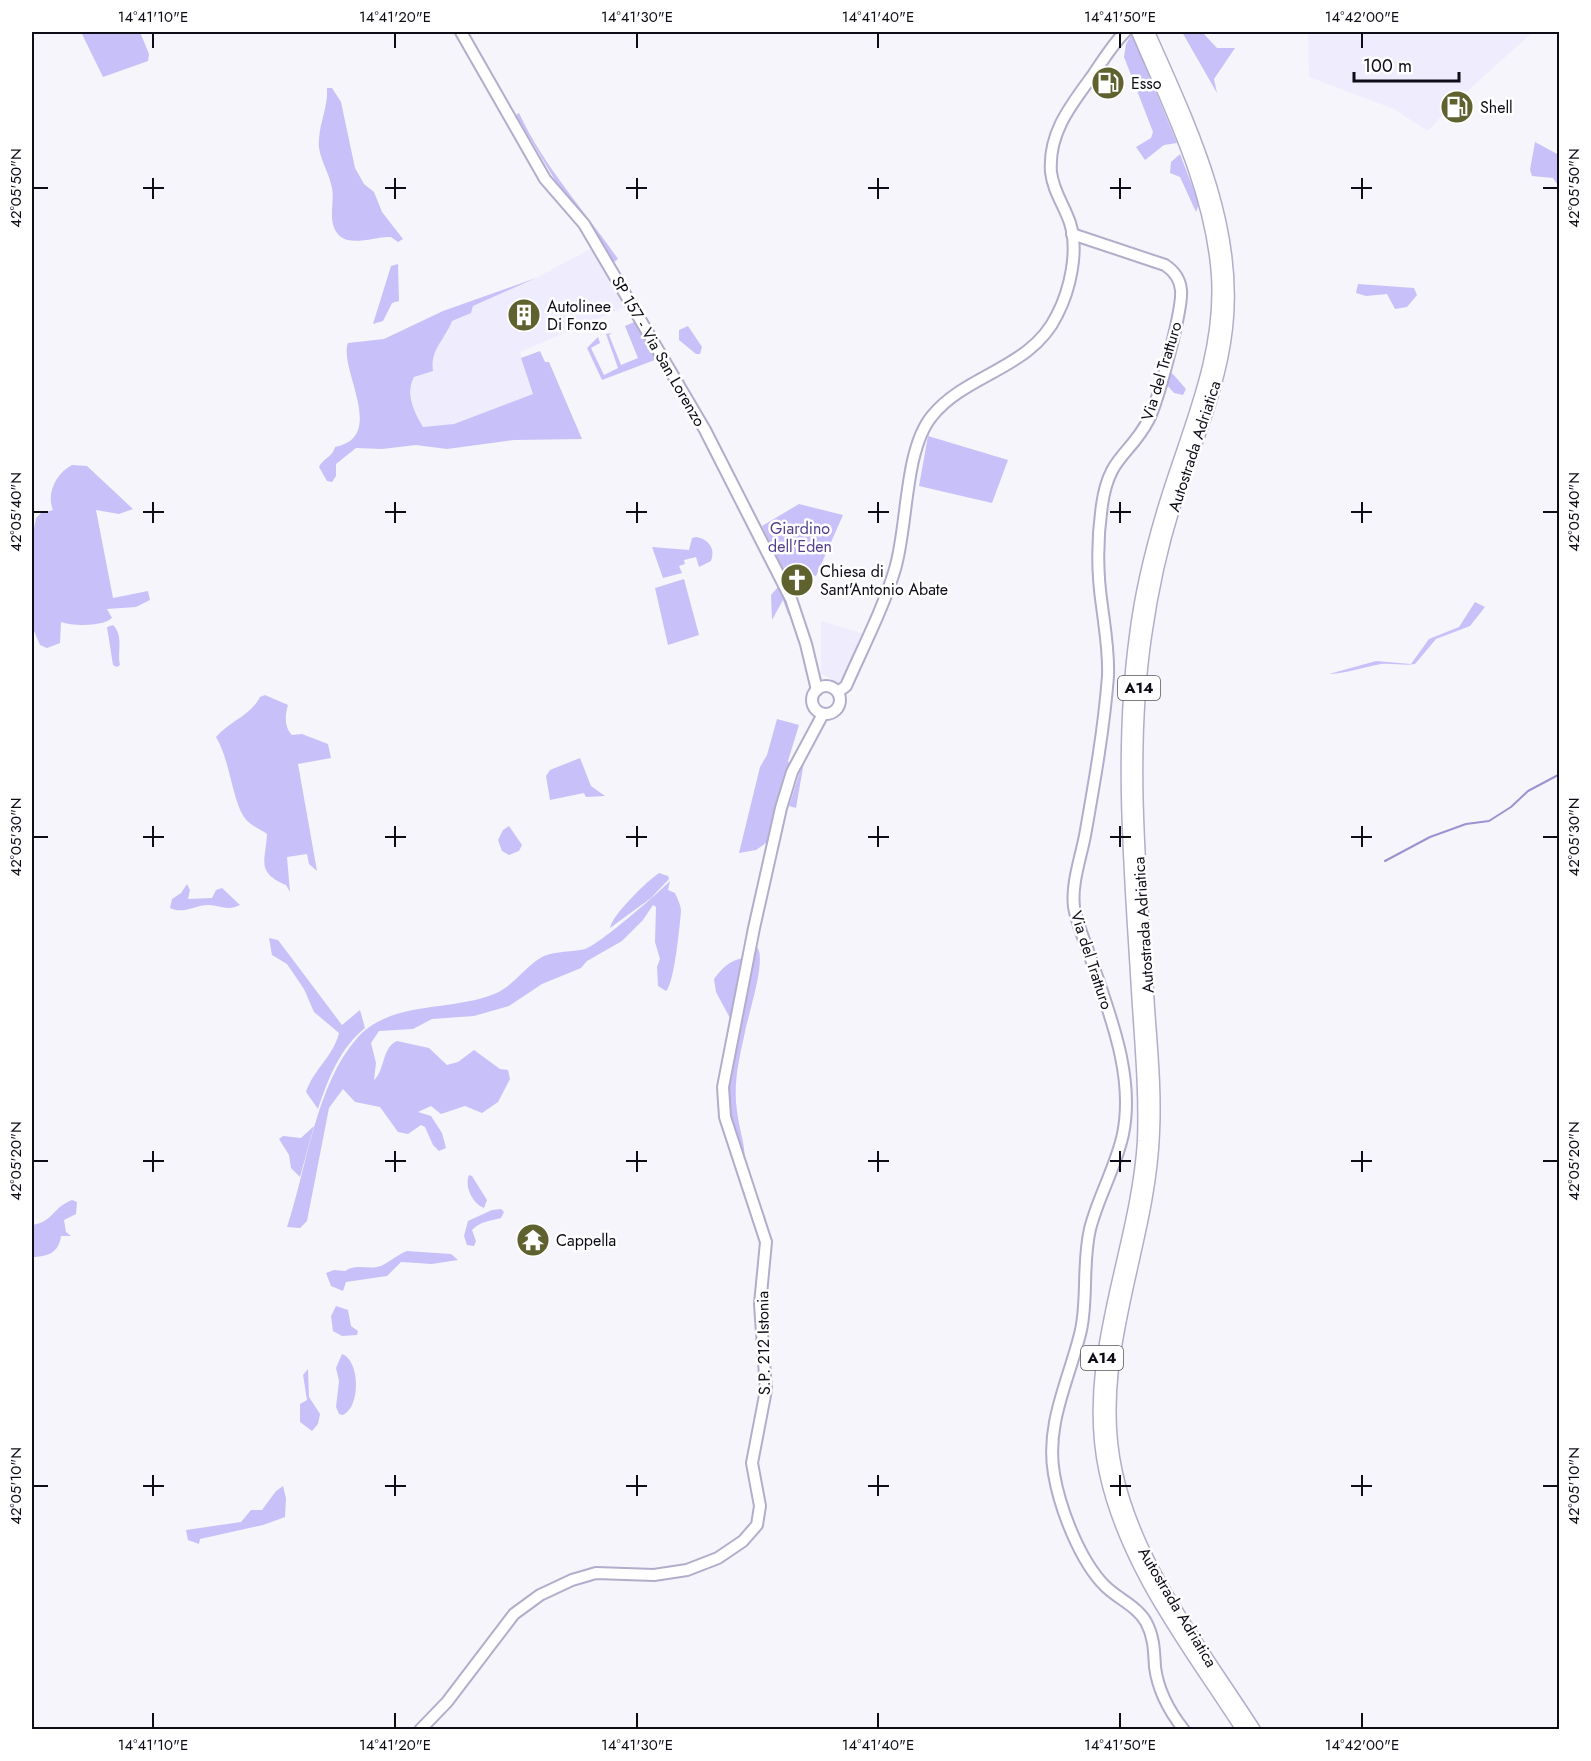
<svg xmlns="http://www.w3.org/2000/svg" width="1591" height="1761" viewBox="0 0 1591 1761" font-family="Jost,sans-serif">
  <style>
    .built { fill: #efedfd }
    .green { fill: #c8c0f9 }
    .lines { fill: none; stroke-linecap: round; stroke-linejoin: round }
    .stream { stroke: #9c92d2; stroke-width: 2 }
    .major-casing { stroke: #b1adcb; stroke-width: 14 }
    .highway-casing { stroke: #b1adcb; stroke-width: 15 }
    .major { stroke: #fff; stroke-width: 10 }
    .highway { stroke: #fff; stroke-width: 12 }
    .ticks { fill: none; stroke: #0e0c16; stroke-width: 2 }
    .labels { text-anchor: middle; stroke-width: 5; stroke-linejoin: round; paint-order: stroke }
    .shield { fill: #fff; stroke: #56555c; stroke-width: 1.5 }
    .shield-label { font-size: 15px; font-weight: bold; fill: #0e0c16 }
    .poi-label { font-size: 16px; fill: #0e0c16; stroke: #fff; text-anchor: start }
    .street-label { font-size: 16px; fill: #0e0c16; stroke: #fff }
    .park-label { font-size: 16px; fill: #52408e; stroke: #fff }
    .neatline { fill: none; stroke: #0e0c16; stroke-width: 2 }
    .ticks-label { font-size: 15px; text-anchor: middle; fill: #0e0c16 }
  </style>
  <rect width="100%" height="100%" fill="#f5f5fb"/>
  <g class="built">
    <path d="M1308,32H1533L1450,107L1428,131L1394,109L1309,77Z"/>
    <path d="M596,246L630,305L520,352L534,394L454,424L422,428L412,407L410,385L414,377L433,370L432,357L435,348L448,332L452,321L471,313L473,306L536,278Z"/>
    <path d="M821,621L865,634L848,674L839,683L821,674Z"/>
  </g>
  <g class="green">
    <path d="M81,32H140L149,54L148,61L103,77Z"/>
    <path d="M1182,32H1202L1217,48H1235L1214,79L1217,93Z"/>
    <path d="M1132,34L1177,143L1164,145L1145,160L1136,147L1151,138L1153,132L1124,57L1126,44Z"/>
    <path d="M327,88H332L341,102L355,168L364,184L374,192L382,212L403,239L398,242L391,237C377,236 353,246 341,237C326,225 335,204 332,188C329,171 317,156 319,139C320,121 328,107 327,88Z"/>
    <path d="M519,113C544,167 585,211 618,259L614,262L588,220L555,180L516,115Z"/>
    <path d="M1535,142L1559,155V187L1553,178L1532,176L1530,170Z"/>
    <path d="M1180,154L1199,204L1196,212L1180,177L1170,173L1171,162Z"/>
    <path d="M398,264L399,301L392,303L383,321L373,324L391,266Z"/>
    <path d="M536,278L473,306L471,313L452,321C445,340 430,349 433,371L414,377C405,394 414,412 423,427L454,424L533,394L521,358L540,351L545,362H549L582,439L514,440L447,449L416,445L382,449L356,448L336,464V476L332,482L327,481L319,467C323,458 332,458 335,447C388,437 338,368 348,343L384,339L443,311Z"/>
    <path d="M1358,284L1414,288L1417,295L1407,307L1395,309L1387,294L1366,296L1356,293Z"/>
    <path d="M639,320L660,358L602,380L587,348L598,337L600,343L591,348L604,375L618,368L606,334L612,333L609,335L621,365L638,358L625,326Z"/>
    <path d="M688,326L702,347L700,354H696L679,340V330Z"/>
    <path d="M1172,373L1186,389L1183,395L1174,393L1166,384L1167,377Z"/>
    <path d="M928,436L1008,460L992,503L919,486Z"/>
    <path d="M72,465L87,466L133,509L119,514L96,510L113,598L148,591L150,600L136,607L107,609L112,618C102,627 73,626 61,622L60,643L47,648L40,645L32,626V539L36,518L41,513L53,510C46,494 56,473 72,465Z"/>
    <path d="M799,504L843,515L816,576L793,569L785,575L762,526Z"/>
    <path d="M696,537C708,539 716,548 711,561L699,567L696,557L684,560L685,564L679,566L682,573L663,578L652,547L689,550L692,538Z"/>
    <path d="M684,579L699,635L668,645L655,588Z"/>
    <path d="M779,586H782L794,618L788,614L783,600L772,620L771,595Z"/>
    <path d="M1475,602L1485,607L1470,626L1436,639L1415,664C1404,666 1393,663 1381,664C1364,667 1348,673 1329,674L1376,661L1411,664L1429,639L1459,627Z"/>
    <path d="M113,625C124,636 117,651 120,665L117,667L113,665L107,627Z"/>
    <path d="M265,695L288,705C285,715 284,727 292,735L302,734L328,744L331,758L298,764L317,871L309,864L307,854L287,857L290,892L286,885C255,872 266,860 267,834C259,828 250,826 244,817C232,799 230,760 216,737C230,721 250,716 260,697Z"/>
    <path d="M777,719L799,725L788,761L791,767L769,841L756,850L739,853L760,767L767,755Z"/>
    <path d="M805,756L796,808L789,806Z"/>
    <path d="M580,758L591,786L605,796L586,797L584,793L550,800L546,776L550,770Z"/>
    <path d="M509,826L522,845L519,851L509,855L502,851L498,840L503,830Z"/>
    <path d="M659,873L668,876L669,879L651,898L610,928C611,916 648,880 659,873Z"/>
    <path d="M670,881L668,890L675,893C677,898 681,905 681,911C680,924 674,985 666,991L658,986L657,967L660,959L655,942L656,907L653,905L643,920L622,941L587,961L581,968L542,984L509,1006L474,1016L432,1019L413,1029L379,1031L371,1043L376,1063L374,1080C385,1070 382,1047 397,1041L429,1048L447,1065L458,1062L474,1050L500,1069L508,1070L510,1079L498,1102L482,1113L465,1106L441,1114L431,1106L418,1112L431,1116L442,1133L446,1148L439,1151L433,1145L425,1127L421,1125L408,1134L398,1132L380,1107L355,1102L343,1089L329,1108L307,1221L300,1228L287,1227C307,1168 315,1085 358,1037C393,1000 449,1012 494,994C514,986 526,965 544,956C556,951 572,952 585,949C600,944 656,895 670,881Z"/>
    <path d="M187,884L190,890L188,899L212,898L216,890L222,888L240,905C229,911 221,906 210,905C196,904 184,915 170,908L172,899L181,893Z"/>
    <path d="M269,938L278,940L342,1025L360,1010L365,1028C340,1048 328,1079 318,1109L306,1092C313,1070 333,1057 339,1033L314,1012L304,989L287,964L272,955Z"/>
    <path d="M757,947C767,959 748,1015 745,1032C739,1059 733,1084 737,1111C739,1129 745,1143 745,1161C738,1141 730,1122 728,1100C724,1057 747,990 757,947Z"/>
    <path d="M745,958L732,1022L716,992L714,979C722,968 731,959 745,958Z"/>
    <path d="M314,1126L300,1177L291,1168L289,1155L279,1139L283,1136L301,1138Z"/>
    <path d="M469,1175L472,1176L487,1200L484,1208C473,1204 464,1187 469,1175Z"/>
    <path d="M72,1200L77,1202L76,1214L64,1220L66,1232L71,1236H61C59,1253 47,1257 32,1257V1225C53,1222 52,1208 72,1200Z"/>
    <path d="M501,1209L504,1212L501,1218C490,1221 481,1221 472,1230L476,1241L474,1246L467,1245L464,1236L468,1221L492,1210Z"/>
    <path d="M407,1251L451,1254L458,1260L432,1264L401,1262L387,1276L346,1282L343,1291L331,1286L326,1273L334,1270L345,1271C356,1264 365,1269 377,1267C387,1265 396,1255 407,1251Z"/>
    <path d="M336,1306L348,1310L351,1326L358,1331L357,1335L342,1336L333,1331L331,1316Z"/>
    <path d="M342,1354C360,1360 361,1407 343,1415L339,1414L336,1407L339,1381L336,1368Z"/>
    <path d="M308,1369L309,1397L320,1414L318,1424L312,1431L300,1422V1404L307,1400L303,1375Z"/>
    <path d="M283,1486L286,1498L285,1517L263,1525L200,1539L199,1544L188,1540L186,1530L241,1522L251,1510H262L276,1491Z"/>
  </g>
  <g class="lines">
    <path class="stream" d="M1385,861L1430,837L1466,824L1489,821L1511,807L1528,791L1560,774"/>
    <defs>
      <g id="major">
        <path d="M461,32L545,179L584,224L705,430L791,599L806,644L817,690"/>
        <path d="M1072,234L1165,265C1174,271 1180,279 1181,290C1183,309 1158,401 1149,419C1130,456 1109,455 1102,505C1097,539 1097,573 1102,606C1105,630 1109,652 1108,676C1104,728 1095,779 1086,830C1082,855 1071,882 1074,907C1077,924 1085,942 1091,959C1109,1013 1135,1075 1123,1134C1116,1167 1098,1197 1090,1229C1082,1263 1088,1297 1081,1330C1070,1378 1045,1423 1054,1474C1060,1509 1080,1561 1105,1586C1118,1599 1137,1606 1146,1622C1154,1637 1154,1650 1155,1667C1158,1691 1169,1711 1184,1730"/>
        <circle cx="826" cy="700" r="14"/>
        <path d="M838,692L846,686C863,647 883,609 895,569C908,526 904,450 932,416C967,373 1031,369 1057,315C1070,290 1079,251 1070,223C1064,205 1053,191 1051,172C1048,133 1071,105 1093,75C1103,60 1113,44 1125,32"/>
        <path d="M420,1730L447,1702L514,1614L540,1595L572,1580L596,1573L654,1575L687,1570L718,1558L743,1541L757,1525L760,1506L752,1463L766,1390L760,1304L766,1242L725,1117L723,1087L754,928L781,808L792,772L823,714"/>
      </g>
      <g id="highway">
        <path d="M1138,32C1171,109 1212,190 1218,275C1223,351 1193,419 1170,490C1155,537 1142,586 1136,636C1120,754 1131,872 1138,990C1141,1040 1146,1091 1144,1141C1137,1253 1081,1359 1106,1473C1127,1569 1191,1649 1243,1730"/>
        <path d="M1148,32C1189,125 1238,224 1226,328C1220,384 1197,437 1179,490C1163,537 1152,587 1145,636C1127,760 1141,884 1148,1008C1151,1050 1155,1091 1153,1132C1149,1248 1090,1357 1116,1473C1137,1568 1203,1650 1254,1730"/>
      </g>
    </defs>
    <use href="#major" class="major-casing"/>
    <use href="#highway" class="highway-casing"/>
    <use href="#major" class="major"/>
    <use href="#highway" class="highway"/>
  </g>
  <path class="ticks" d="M153,33V48M395,33V48M637,33V48M878,33V48M1120,33V48M1362,33V48M153,178V199M395,178V199M637,178V199M878,178V199M1120,178V199M1362,178V199M33,188H48M143,188H164M385,188H406M626,188H647M868,188H889M1110,188H1131M1351,188H1372M1543,188H1558M153,502V523M395,502V523M637,502V523M878,502V523M1120,502V523M1362,502V523M33,512H48M143,512H164M385,512H406M626,512H647M868,512H889M1110,512H1131M1351,512H1372M1543,512H1558M153,826V847M395,826V847M637,826V847M878,826V847M1120,826V847M1362,826V847M33,837H48M143,837H164M385,837H406M626,837H647M868,837H889M1110,837H1131M1351,837H1372M1543,837H1558M153,1151V1172M395,1151V1172M637,1151V1172M878,1151V1172M1120,1151V1172M1362,1151V1172M33,1161H48M143,1161H164M385,1161H406M626,1161H647M868,1161H889M1110,1161H1131M1351,1161H1372M1543,1161H1558M153,1475V1496M395,1475V1496M637,1475V1496M878,1475V1496M1120,1475V1496M1362,1475V1496M33,1486H48M143,1486H164M385,1486H406M626,1486H647M868,1486H889M1110,1486H1131M1351,1486H1372M1543,1486H1558M153,1713V1728M395,1713V1728M637,1713V1728M878,1713V1728M1120,1713V1728M1362,1713V1728"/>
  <defs>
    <symbol id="fuel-disc" viewBox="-11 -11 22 22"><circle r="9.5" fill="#5f612e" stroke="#fff"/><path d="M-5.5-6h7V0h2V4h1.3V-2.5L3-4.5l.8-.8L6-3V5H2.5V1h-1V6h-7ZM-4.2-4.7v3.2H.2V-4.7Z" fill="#fff"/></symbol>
    <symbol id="building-disc" viewBox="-11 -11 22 22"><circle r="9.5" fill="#5f612e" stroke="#fff"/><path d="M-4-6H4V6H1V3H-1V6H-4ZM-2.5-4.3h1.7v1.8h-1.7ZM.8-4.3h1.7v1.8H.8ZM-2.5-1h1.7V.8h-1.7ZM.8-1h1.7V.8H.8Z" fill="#fff"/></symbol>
    <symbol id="church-disc" viewBox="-11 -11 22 22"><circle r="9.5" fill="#5f612e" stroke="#fff"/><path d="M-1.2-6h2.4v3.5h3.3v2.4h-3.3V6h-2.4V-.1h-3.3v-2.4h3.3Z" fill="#fff"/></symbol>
    <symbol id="temple-disc" viewBox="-11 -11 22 22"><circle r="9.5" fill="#5f612e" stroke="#fff"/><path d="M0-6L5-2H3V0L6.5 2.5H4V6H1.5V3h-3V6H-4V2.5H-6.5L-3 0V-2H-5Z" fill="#fff"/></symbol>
  </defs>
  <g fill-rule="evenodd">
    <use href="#fuel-disc" x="1089" y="64" width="38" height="38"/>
    <use href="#fuel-disc" x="1438" y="88" width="38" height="38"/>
    <use href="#building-disc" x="505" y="296" width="38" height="38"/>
    <use href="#church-disc" x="778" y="561" width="38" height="38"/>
    <use href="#temple-disc" x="514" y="1221" width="38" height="38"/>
  </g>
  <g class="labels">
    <g class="shield">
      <rect x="1118" y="676" width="42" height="24" rx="4.5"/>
      <rect x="1081" y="1346" width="42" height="24" rx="4.5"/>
    </g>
    <g class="shield-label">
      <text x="1139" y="693">A14</text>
      <text x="1102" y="1363">A14</text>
    </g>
    <g class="poi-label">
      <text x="1131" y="89">Esso</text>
      <text x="1480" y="113">Shell</text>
      <text x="547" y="312">Autolinee<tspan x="547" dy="18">Di Fonzo</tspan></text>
      <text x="820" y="577">Chiesa di<tspan x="820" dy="18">Sant'Antonio Abate</tspan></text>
      <text x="556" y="1246">Cappella</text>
    </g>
    <g class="street-label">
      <text transform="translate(659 351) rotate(60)" y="6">SP 157 - Via San Lorenzo</text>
      <text transform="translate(1161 371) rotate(-73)" y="6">Via del Tratturo</text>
      <text transform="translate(1194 446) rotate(-72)" y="6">Autostrada Adriatica</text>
      <text transform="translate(1143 925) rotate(-94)" y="6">Autostrada Adriatica</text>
      <text transform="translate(1092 960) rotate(72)" y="6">Via del Tratturo</text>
      <text transform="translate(763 1343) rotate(-91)" y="6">S.P. 212 Istonia</text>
      <text transform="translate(1178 1607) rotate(59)" y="6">Autostrada Adriatica</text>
    </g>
    <g class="park-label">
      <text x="800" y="534">Giardino<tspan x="800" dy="18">dell'Eden</tspan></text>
    </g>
  </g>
  <rect width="1591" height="1761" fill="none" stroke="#ffffff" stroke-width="66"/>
  <path d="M1354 72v9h105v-9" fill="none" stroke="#0e0c16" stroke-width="3"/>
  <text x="1363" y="72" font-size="18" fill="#0e0c16" stroke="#ffffff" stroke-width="4.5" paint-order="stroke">100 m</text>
  <rect x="33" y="33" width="1525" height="1695" class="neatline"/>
  <g class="ticks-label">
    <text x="153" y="22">14°41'10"E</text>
    <text x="395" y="22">14°41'20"E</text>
    <text x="637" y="22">14°41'30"E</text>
    <text x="878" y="22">14°41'40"E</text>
    <text x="1120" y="22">14°41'50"E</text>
    <text x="1362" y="22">14°42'00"E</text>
    <text transform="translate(16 188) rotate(-90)" y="5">42°05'50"N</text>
    <text transform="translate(1574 188) rotate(-90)" y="5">42°05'50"N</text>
    <text transform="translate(16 512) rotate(-90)" y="5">42°05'40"N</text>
    <text transform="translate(1574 512) rotate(-90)" y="5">42°05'40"N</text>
    <text transform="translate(16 837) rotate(-90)" y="5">42°05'30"N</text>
    <text transform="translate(1574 837) rotate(-90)" y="5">42°05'30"N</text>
    <text transform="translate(16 1161) rotate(-90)" y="5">42°05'20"N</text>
    <text transform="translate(1574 1161) rotate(-90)" y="5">42°05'20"N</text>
    <text transform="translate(16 1486) rotate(-90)" y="5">42°05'10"N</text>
    <text transform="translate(1574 1486) rotate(-90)" y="5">42°05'10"N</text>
    <text x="153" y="1750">14°41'10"E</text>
    <text x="395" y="1750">14°41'20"E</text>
    <text x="637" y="1750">14°41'30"E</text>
    <text x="878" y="1750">14°41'40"E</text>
    <text x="1120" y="1750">14°41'50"E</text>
    <text x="1362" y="1750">14°42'00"E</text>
  </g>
</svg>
